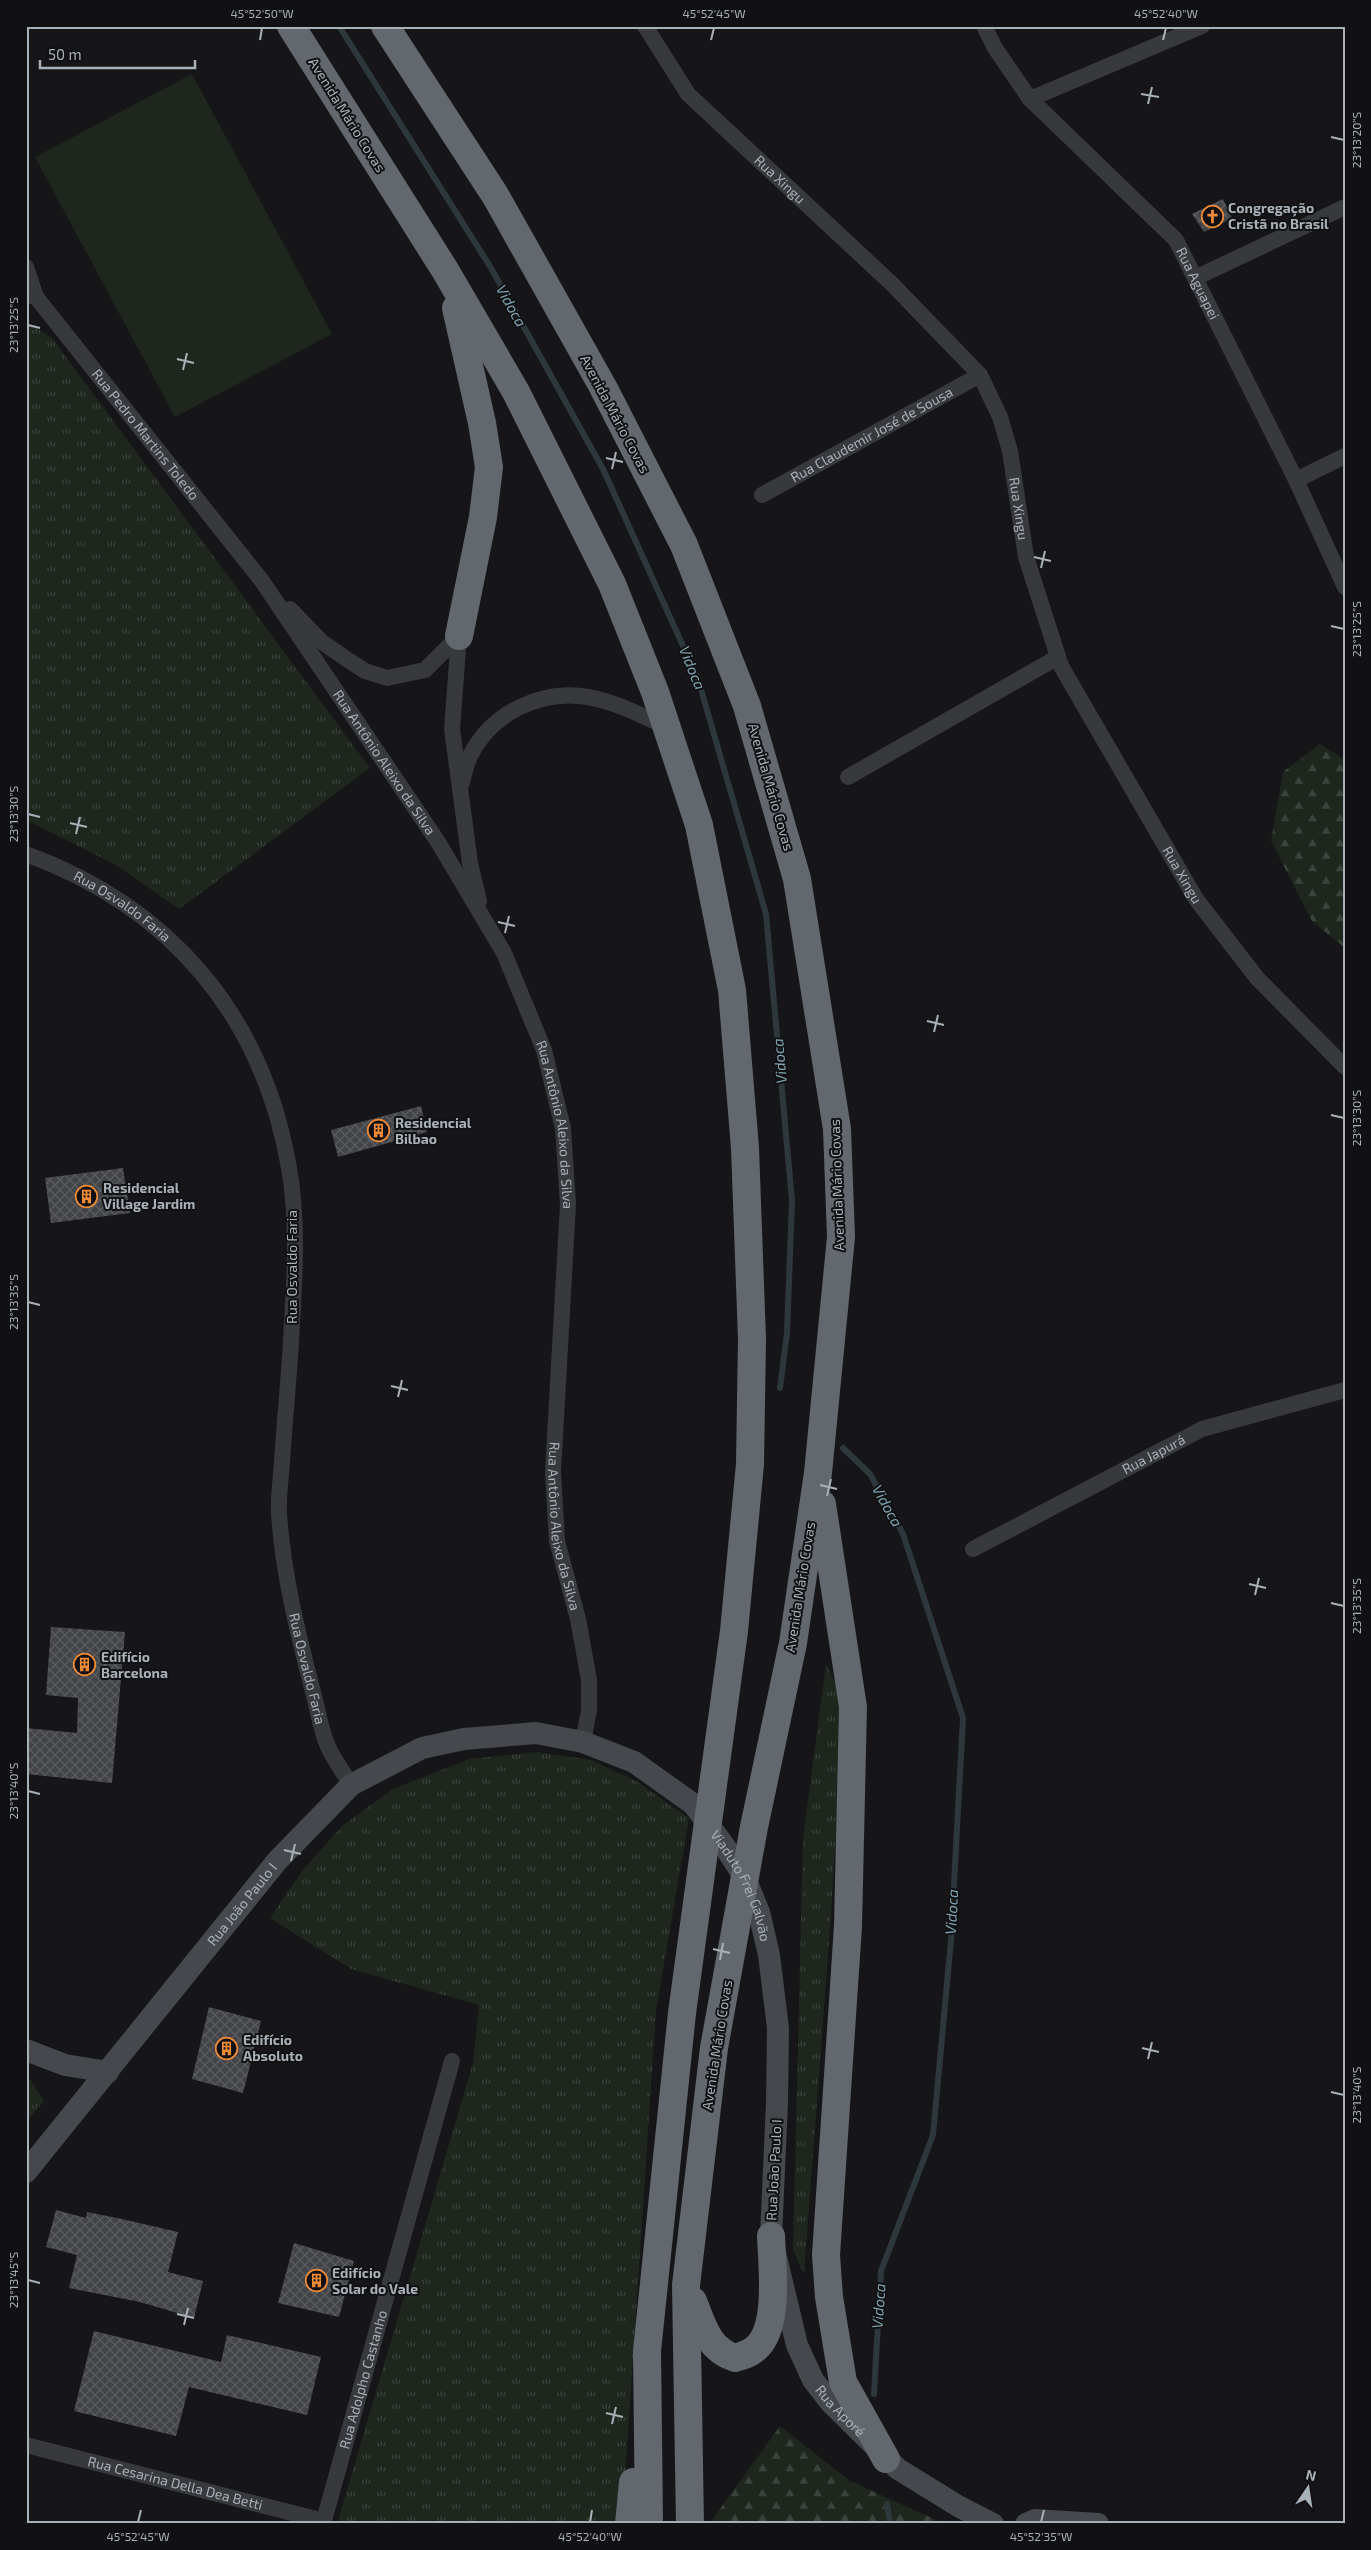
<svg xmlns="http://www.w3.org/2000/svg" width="1371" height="2550" viewBox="0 0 1371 2550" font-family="'Exo 2',sans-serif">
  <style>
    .grass { fill: url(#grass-tufts) }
    .forest { fill: url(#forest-firs) }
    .pitch { fill: #1e261e }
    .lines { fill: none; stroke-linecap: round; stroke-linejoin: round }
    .stream { stroke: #2c383b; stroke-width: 6 }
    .building { fill: url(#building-cross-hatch) }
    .street { stroke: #37393d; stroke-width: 16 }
    .secondary { stroke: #45484d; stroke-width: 22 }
    .highway { stroke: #63686e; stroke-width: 28 }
    .ticks { fill: none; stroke: #a8b0b8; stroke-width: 2 }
    .labels { text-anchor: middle; stroke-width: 4; stroke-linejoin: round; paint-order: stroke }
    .street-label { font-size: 14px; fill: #a8b0b8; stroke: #111113 }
    .poi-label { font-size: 14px; font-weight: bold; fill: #a8b0b8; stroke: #111113; text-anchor: start }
    .water-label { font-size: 15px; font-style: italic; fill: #7fa5b2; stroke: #111113 }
    .neatline { fill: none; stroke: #a8b0b8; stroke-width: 2 }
    .ticks-label { font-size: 12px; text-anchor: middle; fill: #a8b0b8 }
  </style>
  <defs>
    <pattern id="grass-tufts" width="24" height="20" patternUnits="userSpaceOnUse" patternTransform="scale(1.25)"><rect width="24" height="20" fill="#1e261e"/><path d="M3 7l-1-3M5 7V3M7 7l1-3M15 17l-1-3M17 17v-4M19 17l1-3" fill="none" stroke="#3c433d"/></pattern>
    <pattern id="forest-firs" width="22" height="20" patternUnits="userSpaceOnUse" patternTransform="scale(1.25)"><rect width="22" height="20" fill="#1e261e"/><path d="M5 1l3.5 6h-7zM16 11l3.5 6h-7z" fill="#3c433d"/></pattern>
    <pattern id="building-cross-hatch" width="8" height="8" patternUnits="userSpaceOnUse" patternTransform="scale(1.25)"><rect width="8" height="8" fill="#424448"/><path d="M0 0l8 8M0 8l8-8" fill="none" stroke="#5a5c60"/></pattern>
  </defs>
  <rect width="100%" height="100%" fill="#161618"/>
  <g class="grass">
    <path d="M26,321L52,338L370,768L179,909L116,865L26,820Z"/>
    <path d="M826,1664L844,1701L831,1915L804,2274L793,2250L803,1838Z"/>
    <path d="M537,1752L591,1760L636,1781L689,1818L656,2011L622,2524H337L473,2063L479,2005L351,1969L270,1918L302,1871L342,1826L393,1789L469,1759Z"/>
    <path d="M26,2077L30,2079L44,2101L26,2122Z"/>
  </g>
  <g class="forest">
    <path d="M1320,744L1345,760V948L1312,921L1271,841L1283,772Z"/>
    <path d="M780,2426L850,2481L945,2524H709Z"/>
  </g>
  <path class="pitch" d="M192,74L332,334L175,417L35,157Z"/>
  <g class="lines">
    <g class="stream">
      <path d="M339,26L491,268L603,469L698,679L766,914L792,1201L787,1333L780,1388"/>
      <path d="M843,1448L870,1474L903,1534L963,1718L951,1940L933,2135L881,2271L874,2394"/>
      <path d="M887,2504L890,2524"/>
    </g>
  </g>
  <g class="building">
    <path d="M1223,199L1232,218L1204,232L1192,214Z"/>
    <path d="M421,1106L427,1132L338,1157L331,1130Z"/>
    <path d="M123,1168L130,1213L51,1223L45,1178Z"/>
    <path d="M51,1627L125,1632L112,1783L26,1774V1728L77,1733L78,1698L46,1695Z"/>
    <path d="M209,2007L261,2021L243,2093L192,2079Z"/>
    <path d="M56,2210L86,2218L87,2212L122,2219L178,2232L168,2272L203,2281L194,2318L140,2302L69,2288L77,2255L46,2247Z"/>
    <path d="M294,2243L354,2261L339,2317L278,2303Z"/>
    <path d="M94,2331L221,2362L227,2335L321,2357L307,2415L189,2387L176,2436L74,2411Z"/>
  </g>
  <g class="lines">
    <g class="street">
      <path id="s1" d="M645,26L688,94L892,284L980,375L1000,417L1010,451L1026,557L1061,666L1196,899L1257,978L1345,1067"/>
      <path id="s2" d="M984,26L995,48L1030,99L1176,240L1296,480L1345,587"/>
      <path d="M1030,99L1202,26"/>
      <path d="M26,267L36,297"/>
      <path d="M1195,278L1345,207"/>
      <path id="s3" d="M26,295L36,297L262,581L438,842L504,953L544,1050L563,1128L568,1204L553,1472L557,1541L578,1619L589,1680V1710L583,1742"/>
      <path d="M1296,480L1345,456"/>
      <path id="s4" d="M762,495L980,375"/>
      <path d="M290,609L322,642L348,660L365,671L387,678L425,670L459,636"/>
      <path d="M459,636L452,729L470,863L479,901"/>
      <path d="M848,777L1058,657"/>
      <path d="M461,785C464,776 466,765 470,756C491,713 541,689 588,697C616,702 641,715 666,727"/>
      <path id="s5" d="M26,854C171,907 263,1016 289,1168C298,1218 295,1273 292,1323C290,1369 285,1415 282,1461C281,1479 278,1497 279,1514C283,1574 298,1634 313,1692C318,1710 321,1732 329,1749C335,1761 344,1773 351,1785"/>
      <path id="s6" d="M973,1549L1202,1429L1345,1390"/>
      <path id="s7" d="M26,2445L324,2521"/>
      <path id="s8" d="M323,2524L452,2061"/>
    </g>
    <g class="secondary">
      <path d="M26,2050L65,2065L108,2072"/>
      <path id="s9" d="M26,2172L277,1861L351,1785L422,1748L464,1739L536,1733L583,1742L634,1762L693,1804L723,1844L745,1878L759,1912L769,1955L778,2028L777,2103L771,2236L797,2345L813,2380L831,2403L898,2469L958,2506L993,2524"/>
      <path d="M1026,2524L1035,2520L1098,2524"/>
    </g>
    <g class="highway">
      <path d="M291,26L445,270L516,392L612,584L655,692L699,825L732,990L745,1148L752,1339L750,1464L734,1631L682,2013L647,2351L649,2524"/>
      <path d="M385,26L495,195L603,387L684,545L747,706L797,879L837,1129L841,1237L818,1473L793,1643L754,1827L714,2048L686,2285L690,2524"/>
      <path d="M456,308L482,423L489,467L483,517L459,636"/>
      <path d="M822,1504L853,1707L848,1926L826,2255L829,2297L843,2382L886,2459"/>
      <path d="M693,2301C703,2326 708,2349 735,2358C742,2356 750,2354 756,2348C780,2328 772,2265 771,2236"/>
      <path d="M629,2524L633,2482"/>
    </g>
  </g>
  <path class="ticks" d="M260,40L262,28M711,40L714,28M1163,40L1166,28M1141,94L1159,97M1148,104L1152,87M1331,137L1344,140M28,325L40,328M177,359L194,363M183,370L187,353M606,458L623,462M612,469L616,452M1034,557L1051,561M1041,568L1045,551M1331,626L1344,629M28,814L40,817M70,823L87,827M76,834L80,817M498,922L515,926M505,933L509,916M927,1021L944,1025M934,1032L938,1015M1331,1115L1344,1118M28,1302L40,1305M391,1386L408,1390M398,1397L402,1380M820,1485L837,1489M827,1496L831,1479M1249,1584L1266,1588M1255,1595L1259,1578M1331,1603L1344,1606M28,1791L40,1794M284,1850L301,1854M291,1861L295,1844M713,1949L730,1953M720,1960L723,1943M1142,2048L1159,2052M1148,2059L1152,2042M1331,2092L1344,2095M28,2280L40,2283M177,2314L194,2318M184,2325L188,2308M606,2413L623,2417M612,2424L616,2407M138,2522L141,2510M590,2522L592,2510M1041,2522L1044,2510"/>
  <defs>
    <symbol id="church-ring" viewBox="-11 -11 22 22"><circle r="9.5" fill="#111113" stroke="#ef8b36" stroke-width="1.5"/><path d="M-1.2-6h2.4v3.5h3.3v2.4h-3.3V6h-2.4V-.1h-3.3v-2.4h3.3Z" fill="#ef8b36"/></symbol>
    <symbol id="building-ring" viewBox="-11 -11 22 22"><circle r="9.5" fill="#111113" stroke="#ef8b36" stroke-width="1.5"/><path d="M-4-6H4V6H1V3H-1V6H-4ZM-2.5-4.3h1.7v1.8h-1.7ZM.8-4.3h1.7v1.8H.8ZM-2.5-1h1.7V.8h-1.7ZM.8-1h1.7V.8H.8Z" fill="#ef8b36"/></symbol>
  </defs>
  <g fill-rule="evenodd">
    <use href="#church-ring" x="1200" y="204" width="25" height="25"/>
    <use href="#building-ring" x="366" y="1118" width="25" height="25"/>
    <use href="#building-ring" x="74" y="1184" width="25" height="25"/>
    <use href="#building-ring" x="72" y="1652" width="25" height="25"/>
    <use href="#building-ring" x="214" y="2036" width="25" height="25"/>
    <use href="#building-ring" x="304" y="2268" width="25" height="25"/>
  </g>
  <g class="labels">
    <g class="street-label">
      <text transform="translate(347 115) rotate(58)" y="5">Avenida Mário Covas</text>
      <text dy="5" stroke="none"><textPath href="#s1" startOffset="206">Rua Xingu</textPath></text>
      <text dy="5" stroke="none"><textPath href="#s2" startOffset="338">Rua Aguapei</textPath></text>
      <text transform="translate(615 414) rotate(62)" y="5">Avenida Mário Covas</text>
      <text dy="5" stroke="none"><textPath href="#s3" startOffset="186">Rua Pedro Martins Toledo</textPath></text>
      <text dy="5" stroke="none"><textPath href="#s4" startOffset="125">Rua Claudemir José de Sousa</textPath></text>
      <text dy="5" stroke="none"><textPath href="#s1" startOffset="626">Rua Xingu</textPath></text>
      <text dy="5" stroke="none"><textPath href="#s3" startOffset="592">Rua Antônio Aleixo da Silva</textPath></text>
      <text transform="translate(771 787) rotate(74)" y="5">Avenida Mário Covas</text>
      <text dy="5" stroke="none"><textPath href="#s1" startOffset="1031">Rua Xingu</textPath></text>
      <text dy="5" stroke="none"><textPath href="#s5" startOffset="110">Rua Osvaldo Faria</textPath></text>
      <text dy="5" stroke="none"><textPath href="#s3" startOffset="998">Rua Antônio Aleixo da Silva</textPath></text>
      <text transform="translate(837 1185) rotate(-92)" y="5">Avenida Mário Covas</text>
      <text transform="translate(292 1267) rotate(-90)" y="5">Rua Osvaldo Faria</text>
      <text dy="5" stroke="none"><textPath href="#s6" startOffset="204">Rua Japurá</textPath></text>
      <text dy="5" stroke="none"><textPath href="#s3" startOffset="1402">Rua Antônio Aleixo da Silva</textPath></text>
      <text transform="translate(800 1587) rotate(-81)" y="5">Avenida Mário Covas</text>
      <text dy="5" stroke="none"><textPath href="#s5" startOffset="935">Rua Osvaldo Faria</textPath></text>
      <text dy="5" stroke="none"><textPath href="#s9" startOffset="972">Viaduto Frei Galvão</textPath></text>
      <text dy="5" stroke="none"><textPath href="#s9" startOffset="344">Rua João Paulo I</textPath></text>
      <text transform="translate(717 2045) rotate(-81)" y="5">Avenida Mário Covas</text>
      <text transform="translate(774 2170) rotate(-87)" y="5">Rua João Paulo I</text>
      <text dy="5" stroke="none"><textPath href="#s8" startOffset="150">Rua Adolpho Castanho</textPath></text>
      <text dy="5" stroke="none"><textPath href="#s9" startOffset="1521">Rua Aporé</textPath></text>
      <text dy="5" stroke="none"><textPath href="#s7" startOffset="154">Rua Cesarina Della Dea Betti</textPath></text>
    </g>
    <g class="poi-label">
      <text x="1228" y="213">Congregação<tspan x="1228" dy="16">Cristã no Brasil</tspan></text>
      <text x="395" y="1128">Residencial<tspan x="395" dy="16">Bilbao</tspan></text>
      <text x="103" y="1193">Residencial<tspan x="103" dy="16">Village Jardim</tspan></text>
      <text x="101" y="1662">Edifício<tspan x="101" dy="16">Barcelona</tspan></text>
      <text x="243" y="2045">Edifício<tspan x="243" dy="16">Absoluto</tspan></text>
      <text x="332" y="2278">Edifício<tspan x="332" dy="16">Solar do Vale</tspan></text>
    </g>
    <g class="water-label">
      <text transform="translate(511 306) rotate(61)" y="5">Vidoca</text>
      <text transform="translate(692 668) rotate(68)" y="5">Vidoca</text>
      <text transform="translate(780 1061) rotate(-95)" y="5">Vidoca</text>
      <text transform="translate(887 1506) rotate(61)" y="5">Vidoca</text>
      <text transform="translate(952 1912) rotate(-87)" y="5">Vidoca</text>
      <text transform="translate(879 2306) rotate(-86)" y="5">Vidoca</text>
    </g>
  </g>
  <rect width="1371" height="2550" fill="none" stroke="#111113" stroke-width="55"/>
  <g transform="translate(1308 2488) rotate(13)" stroke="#111113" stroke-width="4" paint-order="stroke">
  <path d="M0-4L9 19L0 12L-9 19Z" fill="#a8b0b8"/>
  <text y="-8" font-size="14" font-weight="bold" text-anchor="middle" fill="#a8b0b8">N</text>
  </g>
  <path d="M40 60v8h155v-8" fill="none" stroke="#a8b0b8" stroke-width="2.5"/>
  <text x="48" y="60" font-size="15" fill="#a8b0b8" stroke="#111113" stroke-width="4" paint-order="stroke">50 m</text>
  <rect x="28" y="28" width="1316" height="2494" class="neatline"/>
  <g class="ticks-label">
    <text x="262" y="18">45°52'50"W</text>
    <text x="714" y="18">45°52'45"W</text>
    <text x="1166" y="18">45°52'40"W</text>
    <text transform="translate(1357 140) rotate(-90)" y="4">23°13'20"S</text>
    <text transform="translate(14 325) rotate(-90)" y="4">23°13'25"S</text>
    <text transform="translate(1357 629) rotate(-90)" y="4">23°13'25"S</text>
    <text transform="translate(14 814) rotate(-90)" y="4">23°13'30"S</text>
    <text transform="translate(1357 1118) rotate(-90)" y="4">23°13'30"S</text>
    <text transform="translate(14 1302) rotate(-90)" y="4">23°13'35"S</text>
    <text transform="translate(1357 1606) rotate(-90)" y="4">23°13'35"S</text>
    <text transform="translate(14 1791) rotate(-90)" y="4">23°13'40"S</text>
    <text transform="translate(1357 2095) rotate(-90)" y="4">23°13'40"S</text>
    <text transform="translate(14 2280) rotate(-90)" y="4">23°13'45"S</text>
    <text x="138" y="2541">45°52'45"W</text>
    <text x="590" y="2541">45°52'40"W</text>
    <text x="1041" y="2541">45°52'35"W</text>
  </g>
</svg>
